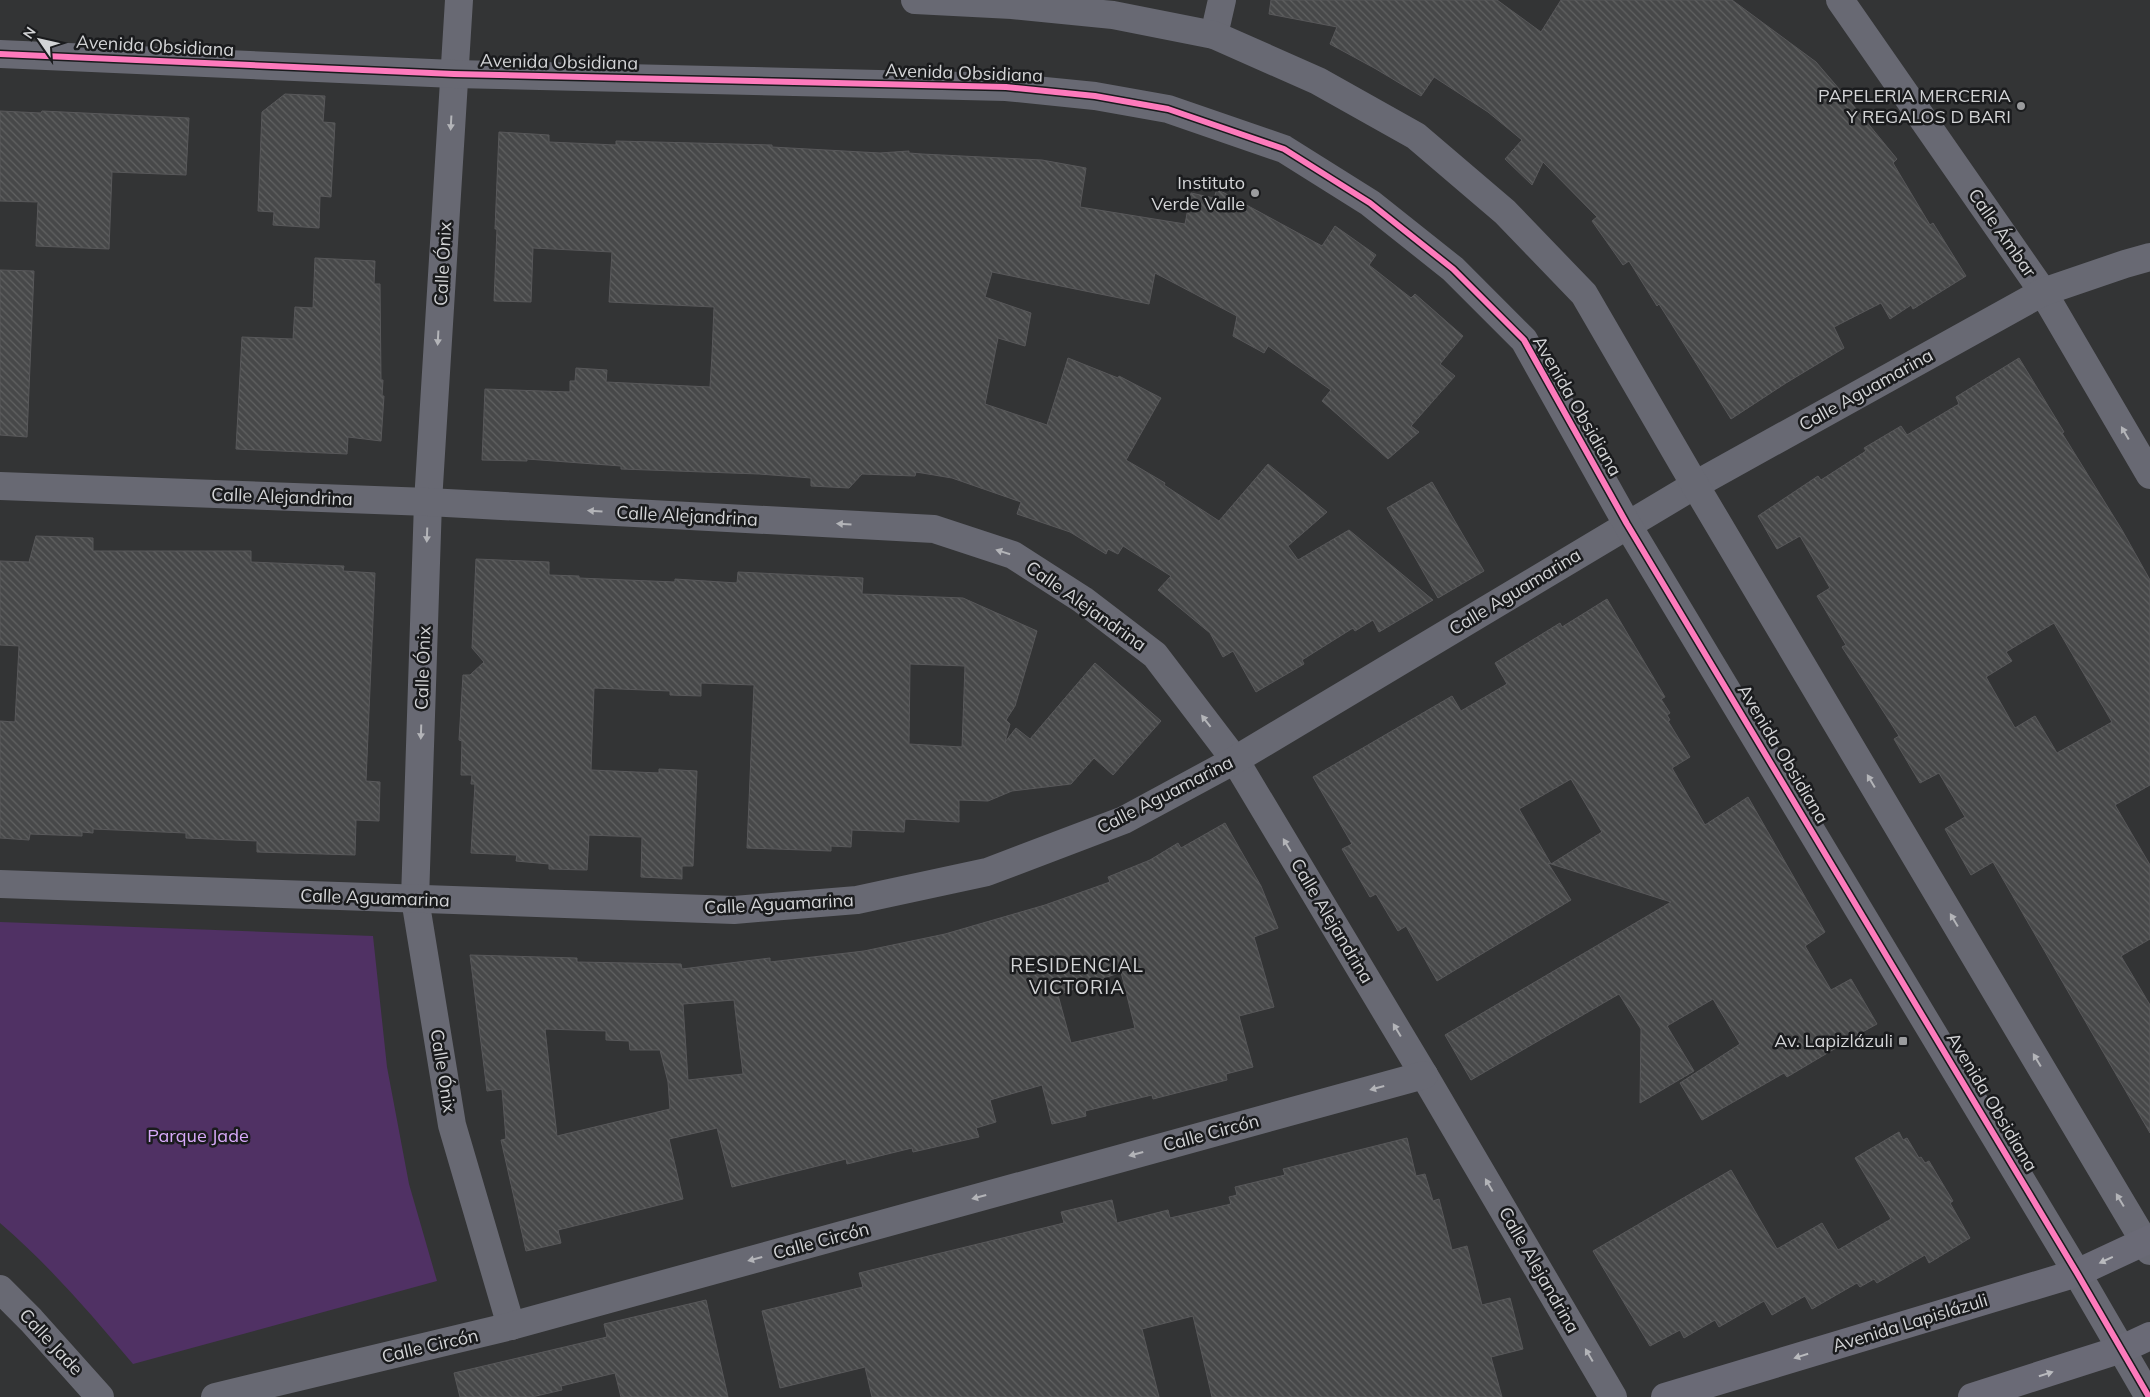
<svg xmlns="http://www.w3.org/2000/svg" width="2150" height="1397" viewBox="0 0 2150 1397" font-family="Mulish,sans-serif">
  <style>
    .park { fill: #503164 }
    .building { fill: url(#building-back-hatch); stroke: #58585a; fill-rule: evenodd }
    .lines { fill: none; stroke-linecap: round; stroke-linejoin: round }
    .minor { stroke: #686973; stroke-width: 28 }
    .tertiary { stroke: #686973; stroke-width: 28 }
    .secondary { stroke: #6a6a76; stroke-width: 28 }
    .cycleway-casing { stroke: #1a1b1d; stroke-width: 9 }
    .cycleway { stroke: #fd7abc; stroke-width: 6 }
    .oneway { fill: #b3b4b8 }
    .oneway2 { fill: #b9babe }
    .poi-dot { fill: #9b9c9e; stroke: #1a1b1d; stroke-width: 2 }
    .labels { text-anchor: middle; stroke-width: 5; stroke-linejoin: round; paint-order: stroke }
    .street-label { font-size: 18px; fill: #d3d4d6; stroke: #1a1b1d }
    .poi-label { font-size: 18px; fill: #d3d4d6; stroke: #1a1b1d; text-anchor: end }
    .park-label { font-size: 18px; fill: #d8aafa; stroke: #1a1b1d }
    .neighbourhood-label { font-size: 19px; letter-spacing: 1px; fill: #d3d4d6; stroke: #1a1b1d }
  </style>
  <defs>
    <pattern id="building-back-hatch" width="6" height="6" patternUnits="userSpaceOnUse" patternTransform="scale(1.25)"><rect width="6" height="6" fill="#474849"/><path d="M-1 5l2 2M0 0l6 6M5-1l2 2" fill="none" stroke="#616262"/></pattern>
  </defs>
  <rect width="100%" height="100%" fill="#333435"/>
  <path class="park" d="M0,922L373,936L387,1067L409,1184L437,1281L133,1364C91,1314 49,1265 0,1223Z"/>
  <g class="building">
    <path d="M1271,0H1497L1541,32L1561,0H1732L1816,62L1852,104L1897,159L1893,163L1930,225L1933,223L1966,276L1913,309L1911,305L1890,319L1881,303L1834,327L1844,348L1786,383L1731,419L1659,304L1657,306L1629,261L1623,265L1592,221L1597,217L1543,162L1532,185L1505,159L1522,140L1488,112L1434,77L1421,96L1376,69L1330,44L1337,27L1269,14Z"/>
    <path d="M285,94L325,96L323,122L335,123L331,197L320,196L319,228L273,225L274,212L258,211L262,112Z"/>
    <path d="M0,111L41,113L42,111L189,118L186,175L112,172L109,249L36,246L38,202L0,201Z"/>
    <path d="M499,132L549,135V142L616,145V141L772,145V147L880,153L909,151V153L922,154L1042,160L1086,168L1080,207L1185,224L1191,193L1214,198L1217,189L1322,246L1335,226L1376,255L1369,265L1411,298L1415,294L1463,336L1440,364L1455,376L1411,426L1419,432L1388,459L1322,401L1331,390L1268,346L1264,353L1233,336L1237,316L1155,273L1149,304L992,272L985,297L1031,313L1025,346L998,338L985,404L1047,425L1068,358L1118,378L1119,376L1161,398L1126,460L1165,483L1164,485L1219,521L1268,464L1327,512L1288,546L1298,560L1349,530L1433,600L1379,632L1373,620L1355,631L1353,628L1302,660L1304,664L1256,692L1233,651L1223,657L1210,633L1158,590L1171,576L1123,546L1118,554L1108,549L1106,554L1070,532L1017,514L1021,502L952,478L916,472L915,476L862,474L849,488L811,486V478L759,474L621,469V466L527,459V461L482,460L485,389L570,392V381H575L576,368L607,370L606,382L710,387L712,355L714,307L609,302L612,252L533,248L531,302L494,301L497,229H495Z"/>
    <path d="M315,258L375,261L374,284H380L381,380H383L382,396H384L381,441L348,437L347,454L236,449L242,337L293,339L295,307L313,308Z"/>
    <path d="M0,270L34,271L27,437L0,435Z"/>
    <path d="M2019,358L2064,432L2062,433L2122,530L2150,580V785L2115,805L2150,865V939L2121,956L2150,1005V1133L1993,862L1971,875L1945,829L1965,817L1939,773L1920,783L1894,739L1899,736L1842,647L1846,645L1817,596L1830,588L1800,536L1777,549L1758,516L1818,476L1821,480L1866,451L1864,448L1901,426L1907,435L1959,404L1956,397ZM2054,623L2112,722L2057,753L2035,716L2015,728L1986,677L2012,661L2006,652Z"/>
    <path d="M1432,482L1484,571L1438,598L1387,508Z"/>
    <path d="M36,536L93,538V551H251V562L344,566L343,571L375,573L366,781L380,782L379,821L356,820L355,855L257,852V841L186,838V833L93,829V833L82,832V836L30,834L29,840L0,838V721L15,722L19,646L0,645V561L29,562Z"/>
    <path d="M476,559L549,562V575L579,576V578L675,582V579L737,583L738,572L863,578L862,594L963,598L1037,631L1015,706L1006,720L1010,724L1005,742L1016,728L1030,739L1095,663L1161,721L1113,775L1094,758L1071,784L1012,791L988,801L959,800V822L905,819L904,832L852,830L851,847L831,846V851L747,848L754,685L701,683V696L670,695V691L594,688L591,770L659,773V769L697,771L693,866H682V879L641,877L642,837L589,835L587,870L549,869V864L516,861L517,855L471,853L475,784H471L472,775H461L462,741L459,740L463,675H470L484,662L472,648ZM910,664L965,666L962,747L909,744Z"/>
    <path d="M1607,599L1665,697L1661,699L1670,713L1667,715L1670,720L1668,721L1690,757L1672,768L1705,825L1748,797L1825,932L1805,946L1831,990L1851,979L1877,1024L1846,1041V1042L1787,1077L1784,1073L1702,1120L1680,1083L1740,1044L1713,999L1667,1026L1694,1071L1640,1103L1641,1029L1619,994L1471,1080L1445,1035L1671,902L1548,863L1571,900L1437,981L1406,926L1398,931L1376,894L1370,897L1342,849L1352,844L1313,777L1452,696L1461,711L1507,684L1495,663L1560,623L1562,627ZM1571,779L1602,832L1551,864L1519,809Z"/>
    <path d="M1225,823L1261,886L1278,928L1254,937L1274,1007L1239,1016L1253,1067L1226,1074L1227,1080L1153,1099L1152,1095L1085,1111L1086,1116L1052,1124L1042,1085L990,1100L996,1122L976,1128L979,1137L913,1152L912,1148L847,1164L846,1159L732,1187L717,1128L669,1139L683,1199L558,1230L561,1243L526,1251L501,1140L506,1139L502,1089L487,1091L470,955L577,958V962L681,964L682,969L770,958V962L864,951L945,934L1045,905L1110,882L1108,877L1150,860L1178,843L1181,848ZM1121,972L1135,1028L1071,1043L1058,995ZM734,1000L743,1074L688,1080L683,1004ZM545,1029L606,1031V1040L629,1041L630,1050H660L668,1082L670,1109L557,1136Z"/>
    <path d="M1899,1132L1903,1140L1907,1138L1919,1158L1921,1157L1925,1163L1929,1161L1953,1201L1950,1203L1970,1238L1929,1263L1925,1255L1877,1283L1874,1279L1860,1287L1857,1283L1812,1309L1805,1296L1772,1315L1764,1301L1719,1327L1715,1320L1684,1338L1680,1330L1650,1346L1593,1251L1731,1170L1777,1249L1822,1223L1838,1250L1891,1219L1855,1158Z"/>
    <path d="M1407,1138L1416,1176L1425,1174L1433,1201L1439,1199L1452,1250L1467,1246L1482,1305L1510,1298L1523,1349L1491,1357L1502,1397H1212L1193,1316L1142,1329L1159,1397H872L865,1367L780,1388L762,1311L863,1287L859,1273L1064,1223L1061,1212L1112,1200L1117,1223L1168,1210L1170,1218L1231,1204L1229,1197L1237,1195L1235,1187L1285,1175L1283,1169Z"/>
    <path d="M706,1300L728,1397H621L615,1373L561,1386L562,1390L532,1397H460L454,1373L607,1337L604,1324Z"/>
  </g>
  <g class="lines">
    <g class="minor">
      <path d="M459,0L428,502L415,899L452,1125L511,1326"/>
      <path d="M1840,0L2043,292L2150,475"/>
      <path d="M1214,35L1222,0"/>
      <path d="M0,486L428,502L934,529L1013,555L1083,600L1155,655L1235,760L1424,1075L1613,1397"/>
      <path d="M0,884L734,910L857,900L987,872L1124,820L1235,760L1695,485L2043,292L2125,264L2150,257"/>
      <path d="M0,1289L31,1320L100,1397"/>
      <path d="M215,1397L511,1326L1424,1075"/>
    </g>
    <g class="tertiary">
      <path d="M915,0L1012,5L1113,15L1214,35L1318,81L1416,136L1505,212L1584,294L1695,485L2150,1251"/>
      <path d="M0,54L454,74L1006,87L1095,96L1168,109L1284,149L1370,203L1453,269L1524,340L1627,524L2077,1273L2149,1397"/>
    </g>
    <g class="secondary">
      <path d="M1665,1397L2077,1273L2150,1239"/>
      <path d="M1972,1397L2122,1349L2150,1336"/>
    </g>
    <defs>
      <path id="cycleway" d="M0,54L454,74L1006,87L1095,96L1168,109L1284,149L1370,203L1453,269L1524,340L1627,524L2077,1273L2149,1397"/>
    </defs>
    <use href="#cycleway" class="cycleway-casing"/>
    <use href="#cycleway" class="cycleway"/>
  </g>
  <defs><path id="oneway-solid" d="M-6-.8H1V-3.2L6.5 0L1 3.2V.8H-6Z" transform="scale(1.25)"/></defs>
  <g class="oneway">
    <use href="#oneway-solid" transform="translate(451 123) rotate(93)"/>
    <use href="#oneway-solid" transform="translate(438 338) rotate(93)"/>
    <use href="#oneway-solid" transform="translate(2125 433) rotate(-120)"/>
    <use href="#oneway-solid" transform="translate(595 511) rotate(-177)"/>
    <use href="#oneway-solid" transform="translate(844 524) rotate(-177)"/>
    <use href="#oneway-solid" transform="translate(427 535) rotate(92)"/>
    <use href="#oneway-solid" transform="translate(1003 552) rotate(-162)"/>
    <use href="#oneway-solid" transform="translate(1206 721) rotate(-128)"/>
    <use href="#oneway-solid" transform="translate(421 732) rotate(92)"/>
    <use href="#oneway-solid" transform="translate(1871 781) rotate(-121)"/>
    <use href="#oneway-solid" transform="translate(1287 845) rotate(-121)"/>
    <use href="#oneway-solid" transform="translate(1954 920) rotate(-121)"/>
    <use href="#oneway-solid" transform="translate(1397 1030) rotate(-121)"/>
    <use href="#oneway-solid" transform="translate(2037 1060) rotate(-121)"/>
    <use href="#oneway-solid" transform="translate(1377 1088) rotate(165)"/>
    <use href="#oneway-solid" transform="translate(1136 1154) rotate(165)"/>
    <use href="#oneway-solid" transform="translate(1489 1185) rotate(-120)"/>
    <use href="#oneway-solid" transform="translate(979 1197) rotate(165)"/>
    <use href="#oneway-solid" transform="translate(2120 1200) rotate(-121)"/>
    <use href="#oneway-solid" transform="translate(755 1259) rotate(165)"/>
    <use href="#oneway-solid" transform="translate(1589 1355) rotate(-120)"/>
  </g>
  <g class="oneway2">
    <use href="#oneway-solid" transform="translate(2106 1260) rotate(155)"/>
    <use href="#oneway-solid" transform="translate(1801 1356) rotate(163)"/>
    <use href="#oneway-solid" transform="translate(2046 1374) rotate(-18)"/>
  </g>
  <g class="poi-dot">
    <circle cx="2021" cy="106" r="5"/>
    <circle cx="1255" cy="193" r="5"/>
    <rect x="1898" y="1036" width="10" height="10" rx="2.5"/>
  </g>
  <g class="labels">
    <g class="street-label">
      <text transform="translate(155 46) rotate(3)" y="6">Avenida Obsidiana</text>
      <text transform="translate(559 62) rotate(1)" y="6">Avenida Obsidiana</text>
      <text transform="translate(964 73) rotate(2)" y="6">Avenida Obsidiana</text>
      <text transform="translate(2002 233) rotate(55)" y="6">Calle Ámbar</text>
      <text transform="translate(443 264) rotate(-87)" y="6">Calle Ónix</text>
      <text transform="translate(1866 390) rotate(-29)" y="6">Calle Aguamarina</text>
      <text transform="translate(1577 406) rotate(60)" y="6">Avenida Obsidiana</text>
      <text transform="translate(282 497) rotate(2)" y="6">Calle Alejandrina</text>
      <text transform="translate(687 516) rotate(3)" y="6">Calle Alejandrina</text>
      <text transform="translate(1515 592) rotate(-31)" y="6">Calle Aguamarina</text>
      <text transform="translate(1086 606) rotate(35)" y="6">Calle Alejandrina</text>
      <text transform="translate(423 668) rotate(-88)" y="6">Calle Ónix</text>
      <text transform="translate(1783 754) rotate(59)" y="6">Avenida Obsidiana</text>
      <text transform="translate(1165 795) rotate(-27)" y="6">Calle Aguamarina</text>
      <text transform="translate(375 898) rotate(2)" y="6">Calle Aguamarina</text>
      <text transform="translate(779 904) rotate(-3)" y="6">Calle Aguamarina</text>
      <text transform="translate(1332 921) rotate(59)" y="6">Calle Alejandrina</text>
      <text transform="translate(443 1071) rotate(81)" y="6">Calle Ónix</text>
      <text transform="translate(1992 1102) rotate(59)" y="6">Avenida Obsidiana</text>
      <text transform="translate(1211 1133) rotate(-15)" y="6">Calle Circón</text>
      <text transform="translate(821 1241) rotate(-15)" y="6">Calle Circón</text>
      <text transform="translate(1539 1270) rotate(60)" y="6">Calle Alejandrina</text>
      <text transform="translate(1910 1323) rotate(-17)" y="6">Avenida Lapislázuli</text>
      <text transform="translate(51 1342) rotate(47)" y="6">Calle Jade</text>
      <text transform="translate(430 1346) rotate(-13)" y="6">Calle Circón</text>
    </g>
    <g class="poi-label">
      <text x="2011" y="102">PAPELERIA MERCERIA<tspan x="2011" dy="21">Y REGALOS D BARI</tspan></text>
      <text x="1245" y="189">Instituto<tspan x="1245" dy="21">Verde Valle</tspan></text>
      <text x="1893" y="1047">Av. Lapizlázuli</text>
    </g>
    <g class="park-label">
      <text x="198" y="1142">Parque Jade</text>
    </g>
    <g class="neighbourhood-label">
      <text x="1077" y="972">RESIDENCIAL<tspan x="1077" dy="22">VICTORIA</tspan></text>
    </g>
  </g>
  <g transform="translate(40 40) rotate(304)" stroke="#1a1b1d" stroke-width="4" paint-order="stroke">
  <path d="M0-4L9 19L0 12L-9 19Z" fill="#d3d4d6"/>
  <text y="-8" font-size="14" font-weight="bold" text-anchor="middle" fill="#d3d4d6">N</text>
  </g>
</svg>
